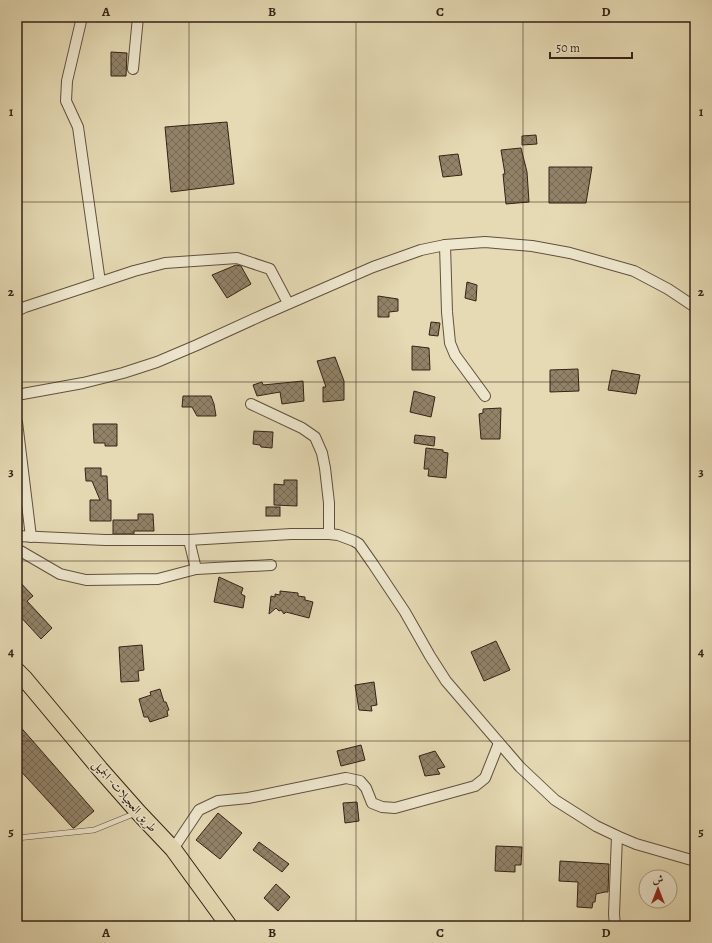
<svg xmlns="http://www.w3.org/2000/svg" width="712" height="943" viewBox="0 0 712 943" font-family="Alegreya,Amiri,serif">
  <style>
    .building { fill: url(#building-cross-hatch); stroke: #352216 }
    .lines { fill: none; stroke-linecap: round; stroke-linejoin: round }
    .service-casing { stroke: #61503e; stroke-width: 6 }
    .minor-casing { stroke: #61503e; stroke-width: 12 }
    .primary-casing { stroke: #352216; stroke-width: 18 }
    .service { stroke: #eee7ce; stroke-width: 5 }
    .minor { stroke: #eee7ce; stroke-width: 10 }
    .primary { stroke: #e5dab4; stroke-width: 16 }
    .grid { fill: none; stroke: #352216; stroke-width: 1; stroke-opacity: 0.55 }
    .labels { text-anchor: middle; stroke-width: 3; stroke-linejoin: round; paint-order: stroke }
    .street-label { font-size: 12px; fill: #352216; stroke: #eee7ce }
    .neatline { fill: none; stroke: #352216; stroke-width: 1.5 }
    .grid-label { font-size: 13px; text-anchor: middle; font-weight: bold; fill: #352216 }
  </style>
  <defs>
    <pattern id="building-cross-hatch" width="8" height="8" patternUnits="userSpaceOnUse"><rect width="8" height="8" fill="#918268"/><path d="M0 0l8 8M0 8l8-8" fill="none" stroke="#776a55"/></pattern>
  </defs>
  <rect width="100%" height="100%" fill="#e5dab4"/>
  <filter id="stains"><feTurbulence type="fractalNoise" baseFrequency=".005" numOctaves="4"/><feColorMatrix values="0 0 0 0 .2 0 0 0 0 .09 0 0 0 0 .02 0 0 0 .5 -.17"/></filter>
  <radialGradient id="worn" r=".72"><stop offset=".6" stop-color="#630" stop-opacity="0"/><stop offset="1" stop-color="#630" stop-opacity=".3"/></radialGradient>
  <g class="building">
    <path d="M111,52L127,53L126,76H111Z"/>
    <path d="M227,122L234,184L171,192L165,127Z"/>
    <path d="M536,135L537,144L522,145V136Z"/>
    <path d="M521,148L527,172L529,202L506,204L503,174H505L501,150Z"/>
    <path d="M458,154L462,175L443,177L439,156Z"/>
    <path d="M549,167H592L586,203H549Z"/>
    <path d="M236,265L241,266L251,284L227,298L212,275Z"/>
    <path d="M467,282L477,285L476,301L465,298Z"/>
    <path d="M378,296L398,299V311L389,312V317H378Z"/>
    <path d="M431,322L440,323L438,336L429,335Z"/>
    <path d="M412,346L429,348L430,370H412Z"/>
    <path d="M335,357L344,381V400L323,402V387H326L317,361Z"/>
    <path d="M578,369L579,391L550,392V370Z"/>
    <path d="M612,370L640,375L636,394L608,390Z"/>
    <path d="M303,381L304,401L282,404L280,392L257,396L253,385L262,382L263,385Z"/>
    <path d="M414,391L435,397L431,417L410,412Z"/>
    <path d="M183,396H211L214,404L216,416H197L192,407H182Z"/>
    <path d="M501,408L500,439H481L479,414L483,413V409Z"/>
    <path d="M93,424H117V446H105V443H94Z"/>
    <path d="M254,431L273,432L272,448L261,447L260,445L253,444Z"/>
    <path d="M415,435L435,437L434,446L414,443Z"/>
    <path d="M426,448L443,450V452L448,453L446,478L428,476L429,469H424Z"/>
    <path d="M85,468H101V476H107L108,500H111V521H90V500H100L92,481H86Z"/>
    <path d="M284,480H297V506L274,505V484L284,485Z"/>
    <rect x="266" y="507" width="14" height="9"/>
    <path d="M138,514H153L154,531H134V534H113V520H138Z"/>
    <path d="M219,577L243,588L241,594L245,596L243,608L214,602Z"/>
    <path d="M17,579L33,596L27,601L52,628L41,639L17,613Z"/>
    <path d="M280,591L298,593V596L305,597V600L313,602L309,618L286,612L284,614L281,610L279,611L276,608L269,614L271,596L275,597V594L280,595Z"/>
    <path d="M496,641L510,670L484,681L471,652Z"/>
    <path d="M142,645L144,670L138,671L139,681L121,682L119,647Z"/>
    <path d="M374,682L377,705L371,706L372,711L359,710L355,685Z"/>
    <path d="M160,689L164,702H166L169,710L167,711L168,716L150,722L148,717H144L139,699L151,695L150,692Z"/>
    <path d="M17,723L94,811L74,828H73L17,767Z"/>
    <path d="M361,745L365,760L341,766L337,751Z"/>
    <path d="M435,751L445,767L437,769L440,774L425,776L419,756Z"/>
    <path d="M357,802L359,821L345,823L343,803Z"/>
    <path d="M218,813L242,833L220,859L196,840Z"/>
    <path d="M259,842L289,864L282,872L253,850Z"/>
    <path d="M496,846L522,847L521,865H515V872L495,871Z"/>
    <path d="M560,861L609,864L608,892H605L596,894L595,902H593L592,908L577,907L578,882L559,881Z"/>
    <path d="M276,884L290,897L278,911L264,898Z"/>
  </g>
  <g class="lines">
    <defs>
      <g id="service">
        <path d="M17,689L23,681"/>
        <path d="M17,838L94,830L136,813"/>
      </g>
      <g id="minor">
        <path d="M82,17L67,81L66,101L78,127L100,282"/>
        <path d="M133,69L138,17"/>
        <path d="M445,245L447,312L450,343L455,355L485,396"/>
        <path d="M17,311L25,307L134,271L165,263L237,258L270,269L288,303"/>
        <path d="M17,395L83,383L123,373L157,362L197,345L265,314L373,267L421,250L445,245L485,242L532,246L570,253L634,271L668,289L695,307"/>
        <path d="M251,404L302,428L315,437L322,453L325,468L329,503V534"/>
        <path d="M17,422L31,537"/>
        <path d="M17,536L105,540H189L291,534H329L338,535L354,541L359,544L373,564L405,612L430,656L446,681L520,767L555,800L596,826L617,836L636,844L695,861"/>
        <path d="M189,540L196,569"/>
        <path d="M17,549L60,574L86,580L158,579L196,569L271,565"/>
        <path d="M173,849L199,810L218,801L248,798L346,778L360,781L366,788L372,803L382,807L395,808L475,786L485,778L499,743"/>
        <path d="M615,926L614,914L617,836"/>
      </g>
      <path id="primary" d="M17,671L24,678L100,769L138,812L173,849L229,926"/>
    </defs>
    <use href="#service" class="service-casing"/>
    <use href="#minor" class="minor-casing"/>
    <use href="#primary" class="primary-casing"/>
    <use href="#service" class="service"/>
    <use href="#minor" class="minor"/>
    <use href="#primary" class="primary"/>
  </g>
  <path class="grid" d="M189,17V926M356,17V926M523,17V926M17,202H695M17,382H695M17,561H695M17,741H695"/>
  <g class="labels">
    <g class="street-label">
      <text transform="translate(125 796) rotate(49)" y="4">طريق العجيلات- الجميل</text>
    </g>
  </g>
  <rect width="712" height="943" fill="none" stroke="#e5dab4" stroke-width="44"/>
  <g transform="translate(658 889)"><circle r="19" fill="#eee7ce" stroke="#a49884"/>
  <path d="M0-3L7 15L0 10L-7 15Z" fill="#8f2418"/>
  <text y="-6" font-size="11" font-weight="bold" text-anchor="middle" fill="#352216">ش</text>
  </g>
  <path d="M550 52v6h82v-6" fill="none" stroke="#352216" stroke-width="2"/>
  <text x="556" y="52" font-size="12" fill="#352216" stroke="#eee7ce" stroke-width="3" paint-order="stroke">50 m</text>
  <rect x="22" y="22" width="668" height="899" class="neatline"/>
  <g class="grid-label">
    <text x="106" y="16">A</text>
    <text x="272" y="16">B</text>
    <text x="440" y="16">C</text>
    <text x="606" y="16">D</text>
    <text x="11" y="116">1</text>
    <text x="701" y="116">1</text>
    <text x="11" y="296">2</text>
    <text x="701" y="296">2</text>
    <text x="11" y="476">3</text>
    <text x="701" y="476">3</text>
    <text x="11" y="656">4</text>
    <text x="701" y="656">4</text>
    <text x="11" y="836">5</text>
    <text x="701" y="836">5</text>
    <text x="106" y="937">A</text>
    <text x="272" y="937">B</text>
    <text x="440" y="937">C</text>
    <text x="606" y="937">D</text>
  </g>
  <rect width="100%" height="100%" filter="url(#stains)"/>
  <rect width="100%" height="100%" fill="url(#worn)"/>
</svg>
